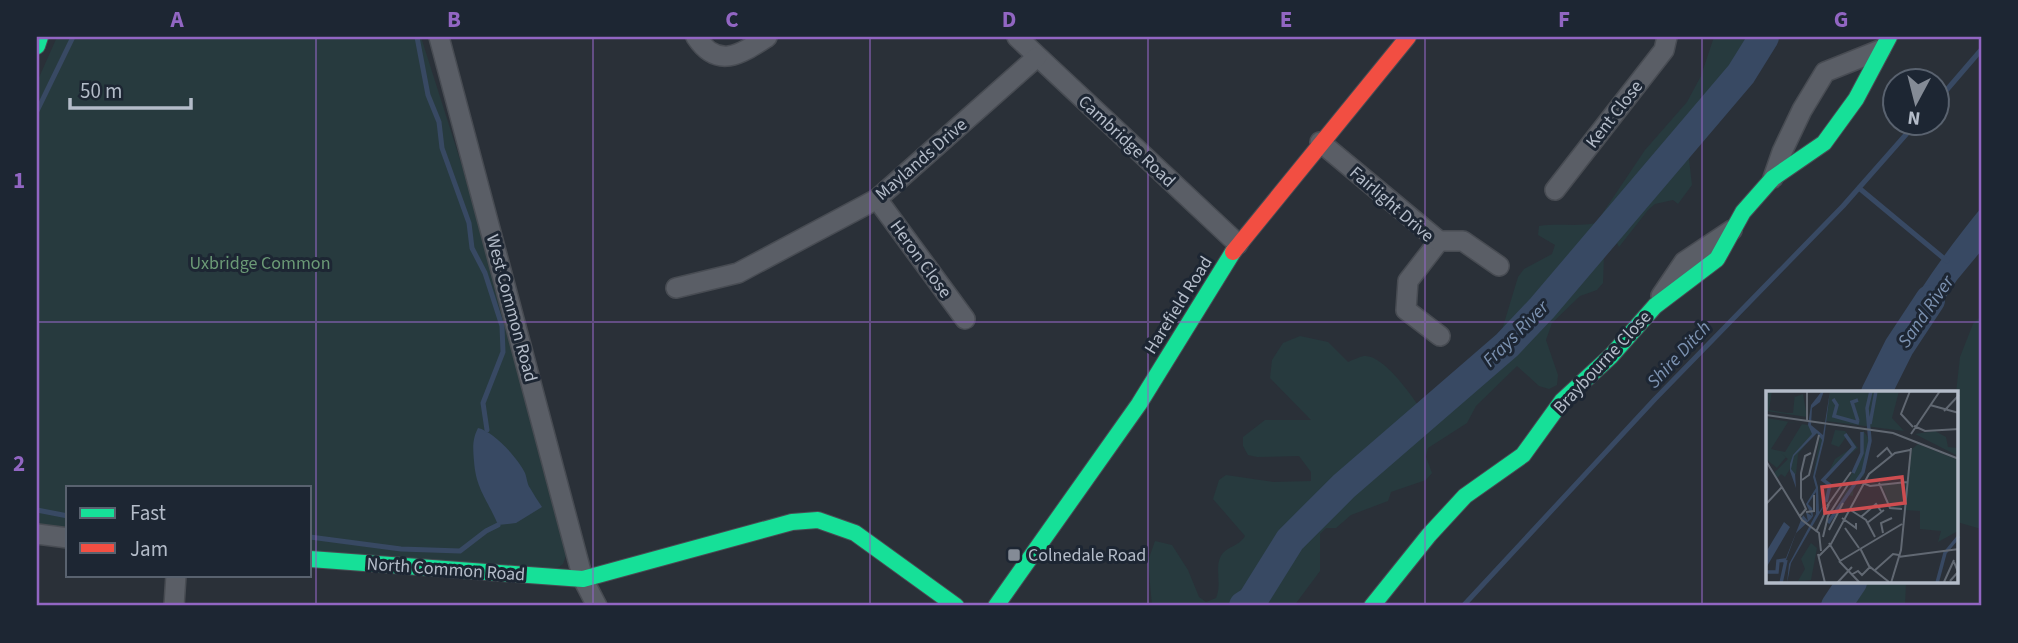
<svg xmlns="http://www.w3.org/2000/svg" width="2018" height="643" viewBox="0 0 2018 643" font-family="'Source Sans 3',sans-serif">
  <style>
    .green { fill: #273a3e }
    .water { fill: #384963 }
    .lines { fill: none; stroke-linecap: round; stroke-linejoin: round }
    .stream { stroke: #384963; stroke-width: 5 }
    .river { stroke: #384963; stroke-width: 30 }
    .street-casing { stroke: #484c53; stroke-width: 22 }
    .fast-casing { stroke: #484c53; stroke-width: 18 }
    .jam-casing { stroke: #484c53; stroke-width: 18 }
    .street { stroke: #5a5e66; stroke-width: 19 }
    .fast { stroke: #16e098; stroke-width: 16 }
    .jam { stroke: #f24e42; stroke-width: 16 }
    .grid { fill: none; stroke: #9266c3; stroke-width: 2; stroke-opacity: 0.55 }
    .poi-dot { fill: #848b96; stroke: #1d2633; stroke-width: 2.5 }
    .labels { text-anchor: middle; stroke-width: 6; stroke-linejoin: round; paint-order: stroke }
    .street-label { font-size: 18px; fill: #b4bcc9; stroke: #1d2633 }
    .park-label { font-size: 18px; fill: #6b9a76; stroke: #1d2633 }
    .poi-label { font-size: 18px; fill: #b4bcc9; stroke: #1d2633; text-anchor: start }
    .water-label { font-size: 19px; font-style: italic; fill: #7c92b1; stroke: #1d2633 }
    .inset-river { fill: none; stroke: #384963; stroke-width: 3.5 }
    .inset-road { fill: none; stroke: #616872; stroke-width: 2 }
    .view { fill: #ce4d50; fill-opacity: 0.15; stroke: #ce4d50; stroke-width: 3.5 }
    .inset-edge { fill: none; stroke: #b4bcc9; stroke-width: 3.5 }
    .neatline { fill: none; stroke: #9266c3; stroke-width: 2.5 }
    .grid-label { font-size: 23px; text-anchor: middle; font-weight: bold; fill: #9266c3 }
  </style>
  <rect width="100%" height="100%" fill="#2a3038"/>
  <g class="green">
    <path d="M57,37H421L477,213L568,550L563,564L556,569L310,553V487H68V530L37,526V82Z"/>
    <path d="M1714,37H1770L1766,43L1739,68L1695,141L1689,159L1692,185L1678,204L1673,200L1655,204L1648,210L1619,247L1617,243L1604,256L1603,283L1597,290L1580,296L1552,323L1546,340L1558,375L1557,385L1549,389L1539,386L1517,366L1476,406L1467,423L1428,448L1426,457L1432,473L1426,480L1391,492L1388,501L1351,515L1336,528H1326L1320,534V571L1294,606H1267L1265,599L1247,598L1236,606H1152L1148,561L1155,541L1172,545L1188,570L1199,597L1206,602L1216,598C1222,585 1215,570 1220,558C1225,546 1239,547 1245,536L1213,499L1219,480L1226,475L1273,482L1311,481V472L1299,456L1257,457L1248,455L1243,446V437L1265,420H1311L1270,378L1272,360L1283,343L1300,336L1328,342L1348,362C1353,360 1359,357 1364,356C1382,354 1409,392 1418,405L1467,378L1498,343L1518,277L1524,269L1552,254L1555,245L1538,235L1539,226C1559,223 1577,227 1596,223L1645,150L1687,102L1701,76Z"/>
    <path d="M1981,316V529L1957,522L1956,393L1960,357L1973,324Z"/>
    <path d="M1861,582H1906L1905,606H1833C1841,596 1853,592 1861,582Z"/>
  </g>
  <g class="water">
    <path d="M1981,208V251L1957,280L1919,338L1897,329C1921,286 1950,246 1981,208Z"/>
    <path d="M478,428C493,431 518,458 525,473C527,478 527,484 530,488C534,495 538,501 542,507L516,523L498,525C488,500 476,490 474,461C473,448 472,440 478,428Z"/>
  </g>
  <g class="lines">
    <g class="stream">
      <path d="M417,37L428,95L439,122L442,148L469,223L472,248L485,273L502,326L503,352L483,403L487,430"/>
      <path d="M1938,100L1981,50"/>
      <path d="M37,111L73,37"/>
      <path d="M1859,188L1947,261"/>
      <path d="M37,510L68,516"/>
      <path d="M310,537L401,549L460,551L486,531L498,525"/>
      <path d="M1463,606L1655,399L1843,206L1917,122"/>
    </g>
    <g class="river">
      <path d="M1876,393L1899,347L1930,300"/>
      <path d="M1244,606L1252,601L1290,540L1344,486L1507,345L1542,308L1741,74L1764,37"/>
      <path d="M1836,606L1852,582"/>
    </g>
    <defs>
      <g id="street">
        <path d="M439,37L583,579L597,606"/>
        <path d="M696,37C718,70 741,54 767,37"/>
        <path d="M1017,37L1238,244"/>
        <path d="M1320,142L1439,241L1408,281L1406,310L1440,336"/>
        <path d="M1773,178L1782,152L1802,110L1825,72L1880,50"/>
        <path d="M1555,190L1664,50L1667,37"/>
        <path d="M877,199L965,319"/>
        <path d="M1439,241H1463L1499,266"/>
        <path d="M676,288L738,273L877,199L1037,57"/>
        <path d="M1661,296L1684,262L1732,230"/>
        <path d="M37,534L68,538"/>
        <path d="M174,606L176,575"/>
      </g>
      <g id="fast">
        <path d="M37,46L40,37"/>
        <path d="M310,559L583,579L792,522L818,520L855,533L956,606"/>
        <path d="M996,606L1139,404L1233,252"/>
        <path d="M1372,606L1429,535L1465,496L1523,455L1562,401L1611,356L1655,306L1717,259L1743,212L1773,178L1824,143L1856,99L1889,37"/>
      </g>
      <path id="jam" d="M1233,252L1408,37"/>
    </defs>
    <use href="#street" class="street-casing"/>
    <use href="#fast" class="fast-casing"/>
    <use href="#jam" class="jam-casing"/>
    <use href="#street" class="street"/>
    <use href="#fast" class="fast"/>
    <use href="#jam" class="jam"/>
  </g>
  <path class="grid" d="M316,37V606M593,37V606M870,37V606M1148,37V606M1425,37V606M1702,37V606M37,322H1981"/>
  <rect class="poi-dot" x="1007" y="548" width="14" height="14" rx="3.5"/>
  <g class="labels">
    <g class="street-label">
      <text transform="translate(1614 114) rotate(-52)" y="6">Kent Close</text>
      <text transform="translate(1127 141) rotate(43)" y="6">Cambridge Road</text>
      <text transform="translate(921 159) rotate(-41)" y="6">Maylands Drive</text>
      <text transform="translate(1392 204) rotate(41)" y="6">Fairlight Drive</text>
      <text transform="translate(921 259) rotate(54)" y="6">Heron Close</text>
      <text transform="translate(1178 305) rotate(-58)" y="6">Harefield Road</text>
      <text transform="translate(512 308) rotate(75)" y="6">West Common Road</text>
      <text transform="translate(1602 362) rotate(-47)" y="6">Braybourne Close</text>
      <text transform="translate(446 569) rotate(4)" y="6">North Common Road</text>
    </g>
    <g class="park-label">
      <text x="260" y="269">Uxbridge Common</text>
    </g>
    <g class="poi-label">
      <text x="1028" y="561">Colnedale Road</text>
    </g>
    <g class="water-label">
      <text transform="translate(1925 311) rotate(-55)" y="7">Sand River</text>
      <text transform="translate(1515 333) rotate(-45)" y="7">Frays River</text>
      <text transform="translate(1678 354) rotate(-47)" y="7">Shire Ditch</text>
    </g>
  </g>
  <g transform="translate(1766 391)">
    <rect width="192" height="192" fill="#2a3038"/>
    <path d="M0,0H6L3,19L21,22H27L29,2V6L37,3L41,26L0,20ZM64,0H133L126,27L138,40L60,30ZM0,27L42,34L47,43L41,51L48,41L51,42L54,45L56,49L50,78L47,86L50,97L40,112L50,98L47,86L54,45L49,42L32,63L30,84L24,78L19,86L15,83L11,87L8,82L22,68L15,62L20,66L11,77L0,68ZM22,31L36,33L19,61L5,58ZM69,39L79,40L92,57L63,80L69,68L87,56L80,46L73,56L65,53ZM97,39L104,50L98,85L88,91L87,105L79,104L69,121L80,100L88,93L82,89L98,62ZM169,40L180,46L182,56L192,57V65L149,43ZM152,53L192,69V140L172,151L175,140L154,138V120L138,119L146,58ZM115,92H141L135,117L126,119ZM45,152L51,157L45,189L32,190L39,178L35,168Z" fill="#273a3e" fill-rule="evenodd"/>
    <path d="M56,0H58L54,11L46,17L45,34L57,44L64,0L58,49L49,85L52,96L53,121L62,108L25,172L21,192L23,173L50,123V101L42,113L46,117L47,125L45,128L30,142L19,172L13,170L20,167L37,124L42,130L40,121L46,125L40,113L50,97L47,86L56,49L51,42L28,65L25,78L29,83L30,97L26,110L30,97L24,80V73L27,64L46,43L42,34L45,14ZM18,131L24,136L0,177V161Z" fill="#384963"/>
    <path class="inset-river" d="M67,8L71,14L68,25L93,32M92,9L86,11L92,30M104,33L110,0M87,82L96,62V41M60,111L64,94L57,89L88,56L79,43M62,132L97,81L104,50L101,17L105,0M0,181H11L12,170L19,169M15,192L20,169M171,192L179,162L193,145"/>
    <path class="inset-road" d="M41,0V29M144,0L135,23L147,36M164,14L193,22M178,20L193,4M0,24L127,42L193,68M148,35L159,40L193,38M145,43L174,0M111,66L121,57L126,64M0,70L36,129L53,142L55,160M36,89L43,84L53,44M97,92L104,95L141,91M113,92L124,117L136,118M0,113L16,96M61,115L85,81M83,118L100,129L109,146M40,121L48,120V104M34,125L40,118L35,107V82L39,65L45,62M95,126L110,113L115,120M76,127L90,137V132M101,132L118,119M79,137L93,157M63,139L77,112M50,141L63,113M117,142L115,132L126,127M57,146L62,125L83,92M63,152L74,170L136,133M94,157L103,175L123,191M52,163L59,192M52,166L65,153L103,83L129,62L144,59M132,166L193,158M73,170L94,192M108,180L127,163L133,164M85,184L92,180L96,184L104,176M184,190L192,181L188,171M178,191L188,169M71,192L86,176M125,192L135,159L145,57"/>
    <path class="view" d="M136,86L139,112L59,122L56,96Z"/>
    <rect width="192" height="192" class="inset-edge"/>
  </g>
  <rect width="2018" height="643" fill="none" stroke="#1d2633" stroke-width="77"/>
  <rect x="66" y="486" width="245" height="91" fill="#1d2633" stroke="#59626f" stroke-width="2"/>
  <rect x="80" y="508" width="35" height="10" fill="#16e098" stroke="#59626f" stroke-width="2"/>
  <text x="130" y="520" font-size="21" fill="#b4bcc9">Fast</text>
  <rect x="80" y="543" width="35" height="10" fill="#f24e42" stroke="#59626f" stroke-width="2"/>
  <text x="130" y="556" font-size="21" fill="#b4bcc9">Jam</text>
  <g transform="translate(1916 102) rotate(187)"><circle r="33" fill="#1d2633" stroke="#59626f" stroke-width="2"/>
  <path d="M0-5L12 26L0 18L-12 26Z" fill="#848b96"/>
  <text y="-10" font-size="19" font-weight="bold" text-anchor="middle" fill="#b4bcc9">N</text>
  </g>
  <path d="M70 98v10h121v-10" fill="none" stroke="#b4bcc9" stroke-width="3.5"/>
  <text x="80" y="98" font-size="21" fill="#b4bcc9" stroke="#1d2633" stroke-width="5" paint-order="stroke">50 m</text>
  <rect x="38" y="38" width="1942" height="566" class="neatline"/>
  <g class="grid-label">
    <text x="177" y="27">A</text>
    <text x="454" y="27">B</text>
    <text x="732" y="27">C</text>
    <text x="1009" y="27">D</text>
    <text x="1286" y="27">E</text>
    <text x="1564" y="27">F</text>
    <text x="1841" y="27">G</text>
    <text x="19" y="188">1</text>
    <text x="19" y="471">2</text>
  </g>
</svg>
